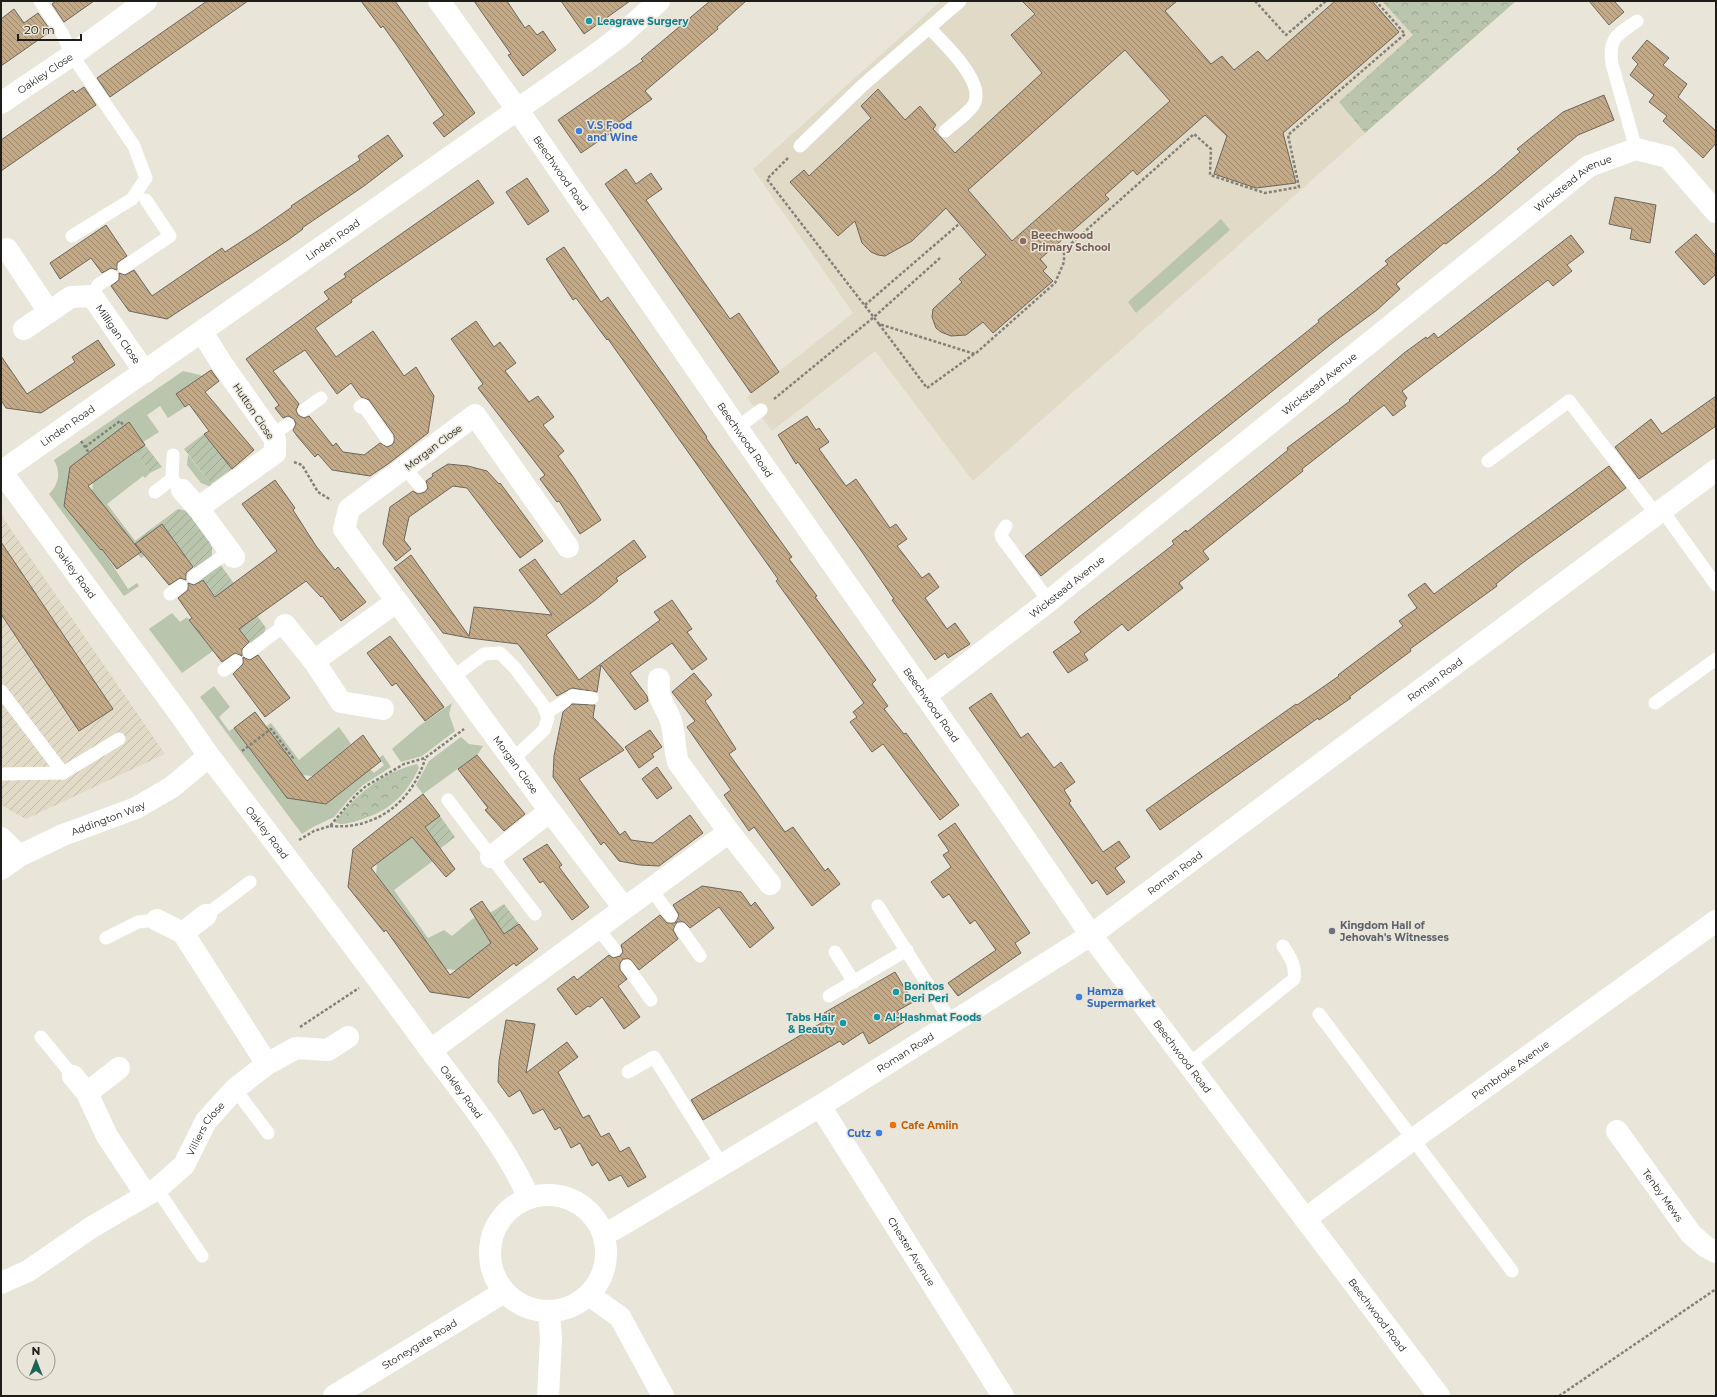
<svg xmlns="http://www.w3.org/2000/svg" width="1717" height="1397" viewBox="0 0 1717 1397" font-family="Montserrat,sans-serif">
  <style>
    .built { fill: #e0dac7 }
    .industrial { fill: url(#industrial-furrows) }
    .grass { fill: #b9c5ac }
    .forest { fill: url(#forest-crowns) }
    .garden { fill: url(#garden-furrows) }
    .building { fill: url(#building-back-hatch); stroke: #6d675d; fill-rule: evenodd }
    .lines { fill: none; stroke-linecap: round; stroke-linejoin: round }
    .path { stroke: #838179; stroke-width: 2.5; stroke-dasharray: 3 2; stroke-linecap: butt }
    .lane { stroke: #fff; stroke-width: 13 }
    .street { stroke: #fff; stroke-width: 22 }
    .culture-dot { fill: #0f9aa8; stroke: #e9e5d9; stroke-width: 1.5 }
    .shop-dot { fill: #3f7fe0; stroke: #e9e5d9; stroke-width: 1.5 }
    .education-dot { fill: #8d6e63; stroke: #e9e5d9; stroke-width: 1.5 }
    .worship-dot { fill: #6b7280; stroke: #e9e5d9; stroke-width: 1.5 }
    .food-dot { fill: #e8710a; stroke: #e9e5d9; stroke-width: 1.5 }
    .labels { text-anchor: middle; stroke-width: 3; stroke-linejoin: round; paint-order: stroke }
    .culture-label { font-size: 10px; font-weight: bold; fill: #0d838f; stroke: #e9e5d9; text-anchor: start }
    .street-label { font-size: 10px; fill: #1e1d19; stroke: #e9e5d9 }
    .shop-label { font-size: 10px; font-weight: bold; fill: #366cbe; stroke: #e9e5d9; text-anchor: start }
    .education-label { font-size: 10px; font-weight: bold; fill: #785e54; stroke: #e9e5d9; text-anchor: start }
    .worship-label { font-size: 10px; font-weight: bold; fill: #5b616d; stroke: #e9e5d9; text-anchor: start }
    .food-label { font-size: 10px; font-weight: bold; fill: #c56008; stroke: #e9e5d9; text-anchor: start }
  </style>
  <defs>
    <pattern id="industrial-furrows" width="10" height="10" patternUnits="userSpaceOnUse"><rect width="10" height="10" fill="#e0dac7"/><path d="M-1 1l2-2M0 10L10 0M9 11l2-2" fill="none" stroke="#c0bbaa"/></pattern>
    <pattern id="forest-crowns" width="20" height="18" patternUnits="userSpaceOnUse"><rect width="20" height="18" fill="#b9c5ac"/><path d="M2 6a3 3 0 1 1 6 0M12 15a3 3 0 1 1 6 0" fill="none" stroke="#9fa993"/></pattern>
    <pattern id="garden-furrows" width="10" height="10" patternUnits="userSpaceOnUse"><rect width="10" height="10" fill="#b9c5ac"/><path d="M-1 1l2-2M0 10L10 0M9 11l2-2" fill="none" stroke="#9fa993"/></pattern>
    <pattern id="building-back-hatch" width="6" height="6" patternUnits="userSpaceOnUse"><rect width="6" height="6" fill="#c3a985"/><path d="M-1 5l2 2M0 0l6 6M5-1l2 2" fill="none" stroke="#9e896c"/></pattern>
  </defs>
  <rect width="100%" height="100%" fill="#e9e5d9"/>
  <path class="built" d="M941,1H1516L1365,133L973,481L875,351L772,431L747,397L853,313L753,169Z"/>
  <path class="industrial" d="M1,515L165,754L26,819L1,805Z"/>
  <g class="grass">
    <path d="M1221,219L1230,230L1136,313L1128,302Z"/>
    <path d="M183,371L200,375L209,380L205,382L200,377L176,394L185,407L168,418L160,406L147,415L159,432L143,442L129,422L70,467L64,506L92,492L93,482L135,451L150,473L145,478L143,476L107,504L146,555L141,558L131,544L106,555L128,589L137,583L139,586L124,596L49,494C59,484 61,472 54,460Z"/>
    <path d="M188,455L211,484V487L201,483L187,465Z"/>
    <path d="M172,613L180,622L187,617L213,651L182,673L149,629Z"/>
    <path d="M214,686L230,707L219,717L229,731L234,728L245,742L271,723L299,760L339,727L351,744L313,776L302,775L272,734L250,750L287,798L326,804L370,769L374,773L384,765L379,758L383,755L391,767L363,785L350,798L334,817L313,827L302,834L200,697Z"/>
    <path d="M452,703L449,714L455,731L422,756L401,762L392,749L419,726Z"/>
    <path d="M461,737L469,744L483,746L478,754L423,794L416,785L429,761Z"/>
    <path d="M417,764L419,768C404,799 386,813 353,822C347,823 341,826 335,822C357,794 382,772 417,764Z"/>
    <path d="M417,833L437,851L440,849L442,851L431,859L433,861L394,890L428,938L444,930L452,936L475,917L497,939L456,970L446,969L416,927L411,931L406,914L376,874L377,864Z"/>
  </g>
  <g class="forest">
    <path d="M1382,1H1516L1365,133L1339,102L1413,35Z"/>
    <path d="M403,771L407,778C398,804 378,814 353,822L348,819L346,813C363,791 378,783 403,771Z"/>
  </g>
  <g class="garden">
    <path d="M204,434L223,454L221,455L232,469L211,484L184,449Z"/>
    <path d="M145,445L162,467L150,473L135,451Z"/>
    <path d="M178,509L187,511L209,541L212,547V557L195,569L162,524L137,543L135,541Z"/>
    <path d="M220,564L266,628L262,637L251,645L202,578Z"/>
    <path d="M440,816L455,837L437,851L417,833Z"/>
    <path d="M504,904L519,924L497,939L490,913Z"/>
  </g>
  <g class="building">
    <path d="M56,1H94L64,22L52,4Z"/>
    <path d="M207,1H248L110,97L97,78Z"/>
    <path d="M361,1H395L475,113L444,137L433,123L444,115L398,47L383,26L381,28Z"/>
    <path d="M474,1H507L525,28L529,25L537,35L543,31L556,50L523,76L508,55L511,54Z"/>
    <path d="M561,1H630L584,34Z"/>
    <path d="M710,1H746L717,27L718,29L645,91L652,99L610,129L612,132L581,153L558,120L643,61L641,59Z"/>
    <path d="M1022,1H1177L1165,11L1211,64L1222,56L1234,70L1258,51L1267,61L1335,1H1372L1399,32L1283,133L1296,183L1256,188L1214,174L1227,136L1205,115L1137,175L1133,170L1105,195L1109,199L1040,259L1047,267L1043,271L1053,281L993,333L983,322L966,335L951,336L941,332L936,328L932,317L933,309L962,282L959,279L986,255L946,208L912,241L885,256L878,255L871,252L862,243L855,221L838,236L790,182L804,170L809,176L871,118L861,106L878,89L905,120L920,106L936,125L933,129L955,153L1042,73L1011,35L1035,14ZM1125,50L1170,101L1012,241L968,190Z"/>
    <path d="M1589,1H1614L1624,12L1609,25Z"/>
    <path d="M14,9L24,23L38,13L51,31L1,66V19Z"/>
    <path d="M1647,40L1669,58L1663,65L1687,84L1678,97L1716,131V143L1703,158L1663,121L1667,116L1649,102L1654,95L1630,75L1638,64L1632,58Z"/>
    <path d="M84,87L96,105L1,171V140L73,90L75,93Z"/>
    <path d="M1604,95L1614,120L1578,135L1491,208L1446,244L1444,243L1396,284L1400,289L1377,310L1335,341L1041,576L1025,556L1319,322L1318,320L1388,264L1385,261L1495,174L1520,152L1517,149L1563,112Z"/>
    <path d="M388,135L403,156L364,186L302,228L303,229L288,240L167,319L129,311L111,286L119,280V273L125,275L134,270L152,296L222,248L225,252L259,230L292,207L291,206L360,160L358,156Z"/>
    <path d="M626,169L636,184L651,173L662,189L646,200L730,319L739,313L779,372L751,393L605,184Z"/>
    <path d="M527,178L549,211L528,225L506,192Z"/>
    <path d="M478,180L494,203L374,284L351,300L352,302L315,328L336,357L373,331L404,376L416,367L434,396L428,433L388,464L370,476L332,470L318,454L315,457L297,436L293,430L296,424L294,419L288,416L283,418L275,408L279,405L246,359L329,299L324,292L346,277L344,274ZM305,350L337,394L351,383L361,397L369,400L394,435V442L392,445L387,447L380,443L364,455L343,452L336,443L333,446L309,416L304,418L298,415L296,410L299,404L273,371Z"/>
    <path d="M1615,197L1656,205L1650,243L1630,239L1632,229L1609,224Z"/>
    <path d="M106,225L127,256L117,263V270L111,268L102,273L91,258L60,279L50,263Z"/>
    <path d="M1696,234L1716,256V274L1704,285L1675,252Z"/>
    <path d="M1571,235L1584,252L1567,265L1572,271L1553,286L1548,280L1402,391L1407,398L1404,403L1406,406L1393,416L1384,405L1302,469L1303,471L1203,551L1209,559L1179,583L1183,588L1128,631L1122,624L1084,654L1088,660L1068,673L1053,652L1081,632L1074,622L1079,617L1160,555L1174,544L1172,541L1186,530L1187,532L1288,450L1287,448L1350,401L1349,400L1404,353L1426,337L1427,339L1434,333L1438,338Z"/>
    <path d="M564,247L601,302L608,297L673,388L707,437L706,438L792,557L789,559L817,596L815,597L876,680L872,684L888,706L884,709L904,734L906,733L959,805L940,820L883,744L872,752L850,722L857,717L853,712L864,703L776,581L778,579L608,339L607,340L576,298L573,300L546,259Z"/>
    <path d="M476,321L494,347L500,342L516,363L505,371L529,402L538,396L554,417L543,425L564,451L558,456L574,478L601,520L580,534L559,501L557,502L540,479L545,475L478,388L483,384L451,339Z"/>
    <path d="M98,340L115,365L41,413L6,408L1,400V356L27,394L75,362L72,357Z"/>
    <path d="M211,370L219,381L205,392L254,450L232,469L204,434L209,431L189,404L185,407L176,394Z"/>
    <path d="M1716,396V426L1639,479L1615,447L1651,419L1662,434Z"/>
    <path d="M807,416L816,430L819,428L829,442L819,449L846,486L856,479L890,528L896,524L907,539L897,546L922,578L929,573L939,587L925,598L947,629L955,623L970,644L948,658L945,653L935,660L892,600L894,599L860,549L798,462L796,464L778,435Z"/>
    <path d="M129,422L145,445L88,486L141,552L117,569L102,549L101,550L64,506L70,467Z"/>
    <path d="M448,464L468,466L487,471L499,484L500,483L543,541L520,558L467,488L453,486L409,517L404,540L411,549L396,561L383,544L390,507L413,491L418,494L425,492L428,488L426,481L433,476L432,474Z"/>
    <path d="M1609,466L1626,488L1521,564L1496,584L1497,586L1410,649L1411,651L1349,697L1351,698L1319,720L1318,718L1160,830L1146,810L1296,704L1297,705L1339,676L1338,675L1403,626L1399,621L1417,608L1408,595L1425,583L1434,594Z"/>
    <path d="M275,480L295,508L293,510L316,546L335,570L338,567L366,602L341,621L322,596L321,597L306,581L239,629L249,642L242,649V656L235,653L222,662L189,620L192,618L178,598L188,590V583L194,585L203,580L215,597L277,551L242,504Z"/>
    <path d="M162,524L193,567L186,573V580L180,578L169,585L135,544Z"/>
    <path d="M634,540L646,557L616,578L618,581L594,601L546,635L579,680L660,620L654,612L672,600L692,629L687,632L707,659L692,670L672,643L630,673L647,696L648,701L635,710L601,665L597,692L572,688L557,696L518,644L469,638L443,633L394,568L411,555L469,636L474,607L552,615L519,570L535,559L561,595Z"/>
    <path d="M1,542L113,709L79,731L1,614Z"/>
    <path d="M390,636L444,707L425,721L396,683L392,686L367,653Z"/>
    <path d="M258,655L290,698L265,717L233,674L243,664V657L250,660Z"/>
    <path d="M694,673L712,695L705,701L736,749L729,754L785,832L793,827L825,871L828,868L840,884L812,906L754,827L749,831L724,795L731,790L687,727L695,721L672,692Z"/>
    <path d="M991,693L1021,738L1028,733L1054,768L1061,762L1075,782L1064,790L1071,801L1069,803L1103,852L1119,841L1130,857L1115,868L1125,882L1107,895L1097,880L1092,884L969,708Z"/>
    <path d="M572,704L595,705L593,717L624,750L579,779L620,835L625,831L631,840L653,843L690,815L703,833L659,866L640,865L619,861L604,842L601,845L553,777L554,756L563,712Z"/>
    <path d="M255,712L307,781L363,735L381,761L326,804L287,798L234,728Z"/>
    <path d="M650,730L662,747L652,754L654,757L639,768L625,747Z"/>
    <path d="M477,755L525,814L504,831L485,810L488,808L458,769Z"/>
    <path d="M657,767L672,788L657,799L642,779Z"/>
    <path d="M423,794L440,816L425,827L455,869L446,877L412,837L371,868L416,927L450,975L491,943L470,909L482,901L504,934L519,924L538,949L516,966L514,963L469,998L430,992L386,930L384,932L348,887L353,849Z"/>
    <path d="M955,823L1030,933L1015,943L1021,953L958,996L948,983L996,950L975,920L970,924L949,894L943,898L931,882L951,867L943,855L949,851L938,835Z"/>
    <path d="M547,844L562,865L559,867L589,907L572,920L543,881L540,883L523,859Z"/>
    <path d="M702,886L741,892L751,906L755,902L774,928L750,948L719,907L690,928L684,922H677L673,930L678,939L639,970L630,959H623L620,963V970L627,979L618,986L640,1017L624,1029L602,997L590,1007L588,1006L576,1015L557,989L574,976L577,980L609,955L613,958L620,956L623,952L621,945L660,915L667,923H675L679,915L673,905Z"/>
    <path d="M895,972L913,1002L897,1011L904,1022L869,1044L863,1032L843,1045L840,1041L703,1120L691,1100L828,1019L824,1013Z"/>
    <path d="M506,1020L535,1024L526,1073L567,1042L578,1057L558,1072L583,1118L589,1115L601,1137L609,1133L620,1152L629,1147L646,1177L628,1187L621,1175L609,1181L598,1162L592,1166L580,1143L571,1148L560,1127L555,1130L543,1109L533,1114L520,1090L509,1097L498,1082L499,1061Z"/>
  </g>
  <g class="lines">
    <g class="path">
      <path d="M1255,1L1286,35L1326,1"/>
      <path d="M788,158L767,179L879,324L975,354L1055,283L1064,262V250L1194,134L1211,149L1210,175L1265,193L1299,187L1288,135L1405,34L1376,1"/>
      <path d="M865,305L959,224"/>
      <path d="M879,324L927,388L974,354"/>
      <path d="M774,399L874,317L940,258"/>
      <path d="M81,441L89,453"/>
      <path d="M85,447L120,421L124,426"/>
      <path d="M294,462L302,465L318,492L331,500"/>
      <path d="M242,751L271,729L293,758L291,760"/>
      <path d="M330,826C376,830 412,802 425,759"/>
      <path d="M299,840L314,831L330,826L356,795L366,786L404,764L425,758L464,729"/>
      <path d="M300,1027L359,988"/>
      <path d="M1559,1396L1716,1289"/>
    </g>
    <g class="lane">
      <path d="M40,1L62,33L72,55L134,146L146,178L132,199L72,236"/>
      <path d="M929,28C943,42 986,82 974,104C970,112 953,124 945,131"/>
      <path d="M800,146L863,85L960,1"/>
      <path d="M1636,149L1612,64C1608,38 1617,35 1637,21"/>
      <path d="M124,267L170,236L146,200"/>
      <path d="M92,296L98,285L112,276"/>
      <path d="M360,407L363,405L387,439"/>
      <path d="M304,410L321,398"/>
      <path d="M737,428L761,410"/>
      <path d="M272,435L288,424"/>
      <path d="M1488,461L1569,401L1656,514"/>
      <path d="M405,468L420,486"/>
      <path d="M172,479L173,455"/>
      <path d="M155,492L172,479L182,490"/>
      <path d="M1662,510L1716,585"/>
      <path d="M1006,526L1001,534L1002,538L1049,601"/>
      <path d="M193,577L230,551"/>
      <path d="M170,594L181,586"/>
      <path d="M249,652L285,625"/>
      <path d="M224,670L236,661"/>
      <path d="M453,677L484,654L500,653L515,668L543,705L548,718L544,730L513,759"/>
      <path d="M1,691L63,773"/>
      <path d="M572,696L592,698"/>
      <path d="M1655,703L1716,659"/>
      <path d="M546,713L565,701"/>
      <path d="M1,774L63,773L119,739"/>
      <path d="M448,800L535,914"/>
      <path d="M651,889L671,916"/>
      <path d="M878,906L952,1023"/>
      <path d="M206,915L250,882"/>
      <path d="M597,928L615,950"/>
      <path d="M681,929L700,956"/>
      <path d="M106,938L138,922L157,920"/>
      <path d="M835,952L854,982"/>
      <path d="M627,966L651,1000"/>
      <path d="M829,996L907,950"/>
      <path d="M1319,1014L1512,1271"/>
      <path d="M41,1037L73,1076"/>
      <path d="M1189,1064L1294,979C1296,965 1290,957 1283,946"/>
      <path d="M628,1072L654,1057L722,1165"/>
      <path d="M235,1089L268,1133"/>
      <path d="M157,1189L202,1256"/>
    </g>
    <g class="street">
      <path id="s1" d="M439,1L517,109L742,435L1000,802L1091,935L1439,1396"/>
      <path id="s2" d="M1,103L72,55L146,1"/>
      <path d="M7,249L49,312"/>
      <path id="s3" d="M24,329L71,297L92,296L145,372"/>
      <path id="s4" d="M1,471L182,717L209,756C281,850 353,944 423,1040C459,1089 504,1142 529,1198"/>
      <path id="s5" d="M1,472L591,58L619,37L659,1"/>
      <path d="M182,490L198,508L275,453V439L222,364L202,332"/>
      <path d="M198,508L234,557"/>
      <path id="s6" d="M568,547L475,415L349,509L344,529L550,811L624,908"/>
      <path d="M285,625L314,661L396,602"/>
      <path d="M314,661L341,702L383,709"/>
      <path id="s7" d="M925,696L1049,601L1589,166L1636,149L1668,157L1716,212"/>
      <path d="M729,832L770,884"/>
      <path d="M1,838L19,856"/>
      <path d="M491,857L550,811"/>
      <path id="s8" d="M1,869L19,856L63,835L136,808L172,787L209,756"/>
      <path d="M157,920L183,933L206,915"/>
      <path d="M431,1050L729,832L678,762C674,748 675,734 671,721C664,702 657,701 659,679"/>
      <path d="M267,1064L296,1048L328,1050L348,1037"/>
      <path d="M119,1068L87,1093L107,1136L146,1195"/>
      <path d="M73,1076L87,1093"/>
      <path id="s9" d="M820,1106L1003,1396"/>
      <path id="s10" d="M1617,1131L1691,1234L1706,1247L1716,1252"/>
      <circle cx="548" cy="1253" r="58"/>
      <path id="s11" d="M1305,1219L1412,1140L1716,921"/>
      <path id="s12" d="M605,1234L620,1226L820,1106L1091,935L1716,470"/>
      <path id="s13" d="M1,1283L28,1271L92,1227L157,1189L184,1165L206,1121L235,1089L267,1064L183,933"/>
      <path d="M589,1295L620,1317L663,1396"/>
      <path id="s14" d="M334,1396L504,1292"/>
      <path d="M548,1396L551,1338L549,1312"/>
    </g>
  </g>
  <g class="culture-dot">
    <circle cx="589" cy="21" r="4"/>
    <circle cx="896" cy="992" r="4"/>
    <circle cx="877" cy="1017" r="4"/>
    <circle cx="843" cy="1023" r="4"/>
  </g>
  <g class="shop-dot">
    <circle cx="579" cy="131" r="4"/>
    <circle cx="1079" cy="997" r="4"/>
    <circle cx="879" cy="1133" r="4"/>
  </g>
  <circle class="education-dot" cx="1023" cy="241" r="4"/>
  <circle class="worship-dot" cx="1332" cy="931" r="4"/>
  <circle class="food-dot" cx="893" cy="1125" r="4"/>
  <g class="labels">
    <g class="culture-label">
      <text x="597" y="25">Leagrave Surgery</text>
      <text x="904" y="990">Bonitos<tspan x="904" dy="12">Peri Peri</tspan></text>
      <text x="835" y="1021" text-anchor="end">Tabs Hair<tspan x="835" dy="12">&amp; Beauty</tspan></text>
      <text x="885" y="1021">Al-Hashmat Foods</text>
    </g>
    <g class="street-label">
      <text dy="4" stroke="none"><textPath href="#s2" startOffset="53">Oakley Close</textPath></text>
      <text dy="4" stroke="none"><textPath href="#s1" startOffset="211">Beechwood Road</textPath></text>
      <text dy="4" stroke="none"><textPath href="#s7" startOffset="827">Wickstead Avenue</textPath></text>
      <text dy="4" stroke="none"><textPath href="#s5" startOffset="405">Linden Road</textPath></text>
      <text dy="4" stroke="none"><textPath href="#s3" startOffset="124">Milligan Close</textPath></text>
      <text dy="4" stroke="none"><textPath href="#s7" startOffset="503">Wickstead Avenue</textPath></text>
      <text transform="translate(254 411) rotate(56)" y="4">Hutton Close</text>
      <text dy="4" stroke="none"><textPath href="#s5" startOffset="81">Linden Road</textPath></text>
      <text dy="4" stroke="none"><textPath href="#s1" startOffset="535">Beechwood Road</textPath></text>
      <text transform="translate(433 447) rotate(-37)" y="4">Morgan Close</text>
      <text dy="4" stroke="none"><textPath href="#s4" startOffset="125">Oakley Road</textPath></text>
      <text dy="4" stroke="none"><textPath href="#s7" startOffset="179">Wickstead Avenue</textPath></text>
      <text dy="4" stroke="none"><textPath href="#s12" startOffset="999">Roman Road</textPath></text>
      <text dy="4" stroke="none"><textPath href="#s1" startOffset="859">Beechwood Road</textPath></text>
      <text dy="4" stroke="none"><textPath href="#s6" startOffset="631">Morgan Close</textPath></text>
      <text dy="4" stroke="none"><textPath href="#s8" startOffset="119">Addington Way</textPath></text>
      <text dy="4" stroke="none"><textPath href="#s4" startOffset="449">Oakley Road</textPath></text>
      <text dy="4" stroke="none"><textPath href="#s12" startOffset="675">Roman Road</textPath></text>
      <text dy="4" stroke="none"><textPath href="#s12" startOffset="351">Roman Road</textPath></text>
      <text dy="4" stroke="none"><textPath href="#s1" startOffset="1291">Beechwood Road</textPath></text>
      <text dy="4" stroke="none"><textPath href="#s11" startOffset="254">Pembroke Avenue</textPath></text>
      <text dy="4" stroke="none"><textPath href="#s4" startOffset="773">Oakley Road</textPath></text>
      <text dy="4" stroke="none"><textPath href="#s13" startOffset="261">Villiers Close</textPath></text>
      <text dy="4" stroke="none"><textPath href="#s10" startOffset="79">Tenby Mews</textPath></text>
      <text dy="4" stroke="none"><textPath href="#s9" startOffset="172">Chester Avenue</textPath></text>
      <text dy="4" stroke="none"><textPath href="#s1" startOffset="1615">Beechwood Road</textPath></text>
      <text dy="4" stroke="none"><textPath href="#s14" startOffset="100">Stoneygate Road</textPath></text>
    </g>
    <g class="shop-label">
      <text x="587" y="129">V.S Food<tspan x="587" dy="12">and Wine</tspan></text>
      <text x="1087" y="995">Hamza<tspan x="1087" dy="12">Supermarket</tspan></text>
      <text x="871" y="1137" text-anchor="end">Cutz</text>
    </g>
    <g class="education-label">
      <text x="1031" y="239">Beechwood<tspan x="1031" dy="12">Primary School</tspan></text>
    </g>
    <g class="worship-label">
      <text x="1340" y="929">Kingdom Hall of<tspan x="1340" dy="12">Jehovah's Witnesses</tspan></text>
    </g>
    <g class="food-label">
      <text x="901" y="1129">Cafe Amiin</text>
    </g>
  </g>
  <rect width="1717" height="1397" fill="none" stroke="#1e1d19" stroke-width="4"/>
  <g transform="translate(36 1361)"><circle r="19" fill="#e9e5d9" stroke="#98958c"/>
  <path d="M0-3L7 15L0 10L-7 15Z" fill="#1c6255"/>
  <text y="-6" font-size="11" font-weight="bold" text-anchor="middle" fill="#1e1d19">N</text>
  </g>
  <path d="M18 34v6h63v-6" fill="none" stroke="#1e1d19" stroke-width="2"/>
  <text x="24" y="34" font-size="12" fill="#1e1d19" stroke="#e9e5d9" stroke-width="3" paint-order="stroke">20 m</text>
</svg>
